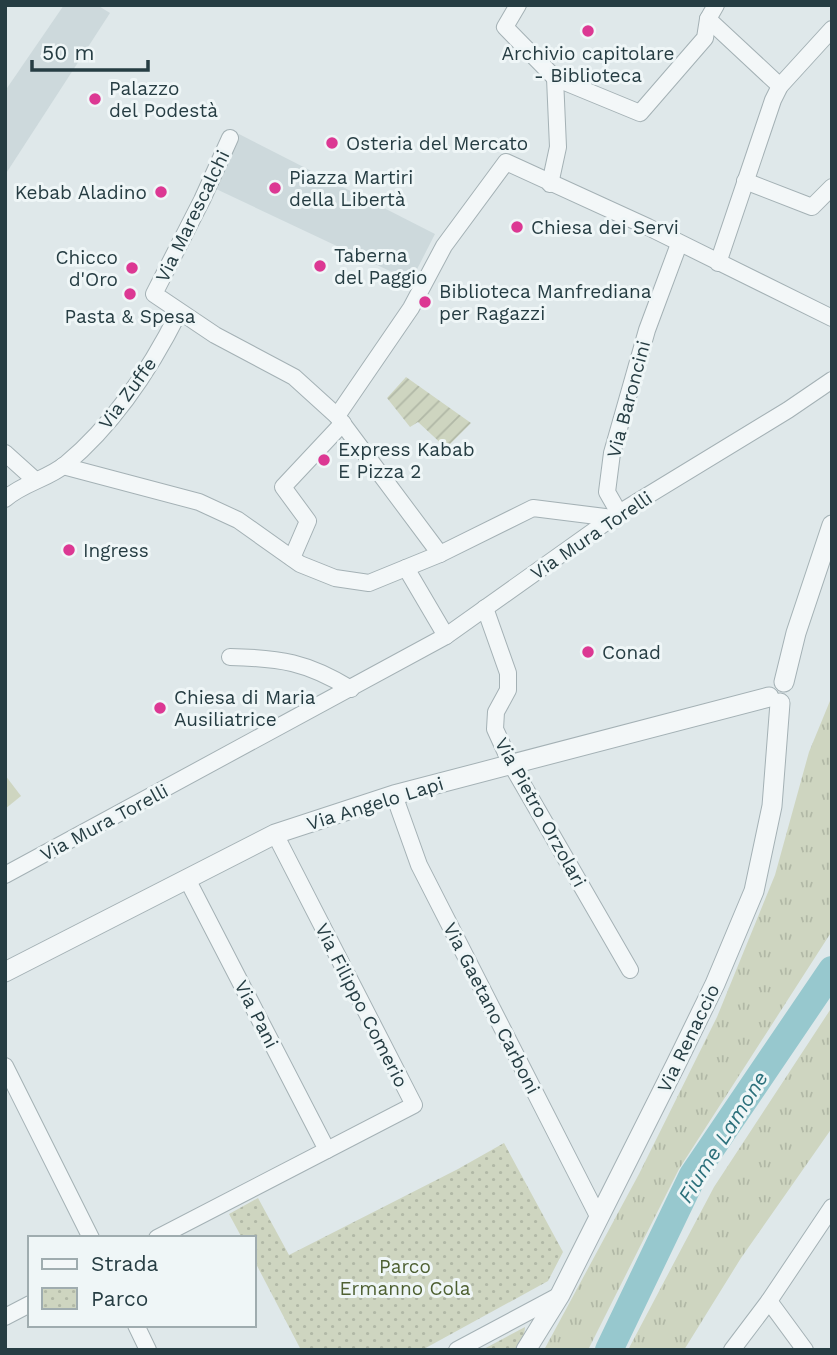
<svg xmlns="http://www.w3.org/2000/svg" width="837" height="1355" viewBox="0 0 837 1355" font-family="'Work Sans',sans-serif">
  <style>
    .built { fill: #cdd9dc }
    .grass { fill: url(#grass-tufts) }
    .park { fill: url(#park-dots) }
    .garden { fill: url(#garden-furrows) }
    .pitch { fill: #ced5c0 }
    .lines { fill: none; stroke-linecap: round; stroke-linejoin: round }
    .river { stroke: #97c8ce; stroke-width: 28 }
    .minor-casing { stroke: #a4b1b5; stroke-width: 18 }
    .tertiary-casing { stroke: #a4b1b5; stroke-width: 21 }
    .minor { stroke: #f3f7f8; stroke-width: 16 }
    .tertiary { stroke: #f3f7f8; stroke-width: 19 }
    .poi-dot { fill: #dc3893; stroke: #eff6f7; stroke-width: 2.5 }
    .labels { text-anchor: middle; stroke-width: 6; stroke-linejoin: round; paint-order: stroke }
    .poi-label { font-size: 19px; fill: #263d43; stroke: #eff6f7; text-anchor: start }
    .street-label { font-size: 19px; fill: #263d43; stroke: #eff6f7 }
    .park-label { font-size: 19px; fill: #4e6032; stroke: #eff6f7 }
    .water-label { font-size: 21px; font-style: italic; fill: #2c707b; stroke: #eff6f7 }
  </style>
  <defs>
    <pattern id="grass-tufts" width="24" height="20" patternUnits="userSpaceOnUse" patternTransform="scale(1.75)"><rect width="24" height="20" fill="#ced5c0"/><path d="M3 7l-1-3M5 7V3M7 7l1-3M15 17l-1-3M17 17v-4M19 17l1-3" fill="none" stroke="#b1b8a6"/></pattern>
    <pattern id="park-dots" width="8" height="8" patternUnits="userSpaceOnUse" patternTransform="scale(1.75)"><rect width="8" height="8" fill="#ced5c0"/><path d="M2 2h.1M6 6h.1" fill="none" stroke="#b1b8a6" stroke-width="1.8" stroke-linecap="round"/></pattern>
    <pattern id="garden-furrows" width="10" height="10" patternUnits="userSpaceOnUse" patternTransform="scale(1.75)"><rect width="10" height="10" fill="#ced5c0"/><path d="M-1 1l2-2M0 10L10 0M9 11l2-2" fill="none" stroke="#b1b8a6"/></pattern>
  </defs>
  <rect width="100%" height="100%" fill="#dfe8ea"/>
  <g class="built">
    <path d="M64,5H97L110,13L5,175V91Z"/>
    <path d="M239,134L435,234L411,281L214,188Z"/>
  </g>
  <g class="grass">
    <path d="M832,696V931L679,1169L588,1350H544L639,1174L717,1017L775,875L809,752Z"/>
    <path d="M832,1007V1128L741,1258L684,1350H628L714,1187Z"/>
  </g>
  <g class="park">
    <path d="M504,1143L563,1252L548,1281L422,1350H301L254,1260V1238H242L229,1214L258,1198L289,1255L458,1169Z"/>
    <path d="M525,1327L524,1337L515,1350H482Z"/>
  </g>
  <path class="garden" d="M406,377L471,423L446,448L418,422L410,427L387,398Z"/>
  <path class="pitch" d="M5,775L21,796L5,809Z"/>
  <g class="lines">
    <path class="river" d="M609,1350L693,1175L832,970"/>
    <defs>
      <g id="minor">
        <path d="M518,5L505,27L555,78L640,113L705,38L708,19L716,5"/>
        <path d="M708,19L780,86"/>
        <path d="M230,138L202,200L154,294L215,335L294,377L337,416L440,554"/>
        <path d="M745,181L812,207L832,187"/>
        <path d="M550,184L558,147L555,78"/>
        <path d="M718,263L773,100L780,86L832,29"/>
        <path d="M337,416L411,308L444,246L506,162L648,227L832,318"/>
        <path d="M5,453L35,480"/>
        <path d="M63,466L199,502L238,520L300,564L335,578L369,583L440,554L533,508L613,518"/>
        <path d="M5,499C23,483 48,479 66,464C115,423 151,368 179,312"/>
        <path d="M619,513L607,492L612,453L647,330L679,244"/>
        <path d="M292,558L308,521L283,487L343,423"/>
        <path d="M406,568L446,636"/>
        <path d="M485,608L508,673V690L496,712L495,729L511,764L630,970"/>
        <path d="M230,657C280,658 307,662 351,689"/>
        <path d="M394,795L419,865L598,1216"/>
        <path d="M5,875L446,636L619,513L788,410L832,380"/>
        <path d="M187,879L327,1150"/>
        <path d="M5,1066L91,1238"/>
        <path d="M157,1238L414,1105L275,834"/>
        <path d="M769,1301L805,1350"/>
        <path d="M5,1317L30,1304"/>
        <path d="M136,1325L148,1350"/>
        <path d="M457,1350L560,1295"/>
        <path d="M732,1350L769,1301L832,1207"/>
      </g>
      <g id="tertiary">
        <path d="M784,682L796,633L832,525"/>
        <path d="M5,972L275,834L394,795L769,697"/>
        <path d="M526,1350L560,1295L676,1064L715,984L754,891L772,806L780,703"/>
      </g>
    </defs>
    <use href="#minor" class="minor-casing"/>
    <use href="#tertiary" class="tertiary-casing"/>
    <use href="#minor" class="minor"/>
    <use href="#tertiary" class="tertiary"/>
  </g>
  <g class="poi-dot">
    <circle cx="588" cy="31" r="7"/>
    <circle cx="95" cy="99" r="7"/>
    <circle cx="332" cy="143" r="7"/>
    <circle cx="275" cy="188" r="7"/>
    <circle cx="161" cy="192" r="7"/>
    <circle cx="517" cy="227" r="7"/>
    <circle cx="320" cy="266" r="7"/>
    <circle cx="132" cy="268" r="7"/>
    <circle cx="130" cy="294" r="7"/>
    <circle cx="425" cy="302" r="7"/>
    <circle cx="324" cy="460" r="7"/>
    <circle cx="69" cy="550" r="7"/>
    <circle cx="588" cy="652" r="7"/>
    <circle cx="160" cy="708" r="7"/>
  </g>
  <g class="labels">
    <g class="poi-label">
      <text x="588" y="60" text-anchor="middle">Archivio capitolare<tspan x="588" dy="22">- Biblioteca</tspan></text>
      <text x="109" y="95">Palazzo<tspan x="109" dy="22">del Podestà</tspan></text>
      <text x="346" y="150">Osteria del Mercato</text>
      <text x="289" y="184">Piazza Martiri<tspan x="289" dy="22">della Libertà</tspan></text>
      <text x="147" y="199" text-anchor="end">Kebab Aladino</text>
      <text x="531" y="234">Chiesa dei Servi</text>
      <text x="334" y="262">Taberna<tspan x="334" dy="22">del Paggio</tspan></text>
      <text x="118" y="264" text-anchor="end">Chicco<tspan x="118" dy="22">d'Oro</tspan></text>
      <text x="439" y="298">Biblioteca Manfrediana<tspan x="439" dy="22">per Ragazzi</tspan></text>
      <text x="130" y="323" text-anchor="middle">Pasta &amp; Spesa</text>
      <text x="338" y="456">Express Kabab<tspan x="338" dy="22">E Pizza 2</tspan></text>
      <text x="83" y="557">Ingress</text>
      <text x="602" y="659">Conad</text>
      <text x="174" y="704">Chiesa di Maria<tspan x="174" dy="22">Ausiliatrice</tspan></text>
    </g>
    <g class="street-label">
      <text transform="translate(192 216) rotate(-64)" y="7">Via Marescalchi</text>
      <text transform="translate(127 393) rotate(-54)" y="7">Via Zuffe</text>
      <text transform="translate(628 399) rotate(-75)" y="7">Via Baroncini</text>
      <text transform="translate(591 535) rotate(-34)" y="7">Via Mura Torelli</text>
      <text transform="translate(375 803) rotate(-17)" y="7">Via Angelo Lapi</text>
      <text transform="translate(541 812) rotate(61)" y="7">Via Pietro Orzolari</text>
      <text transform="translate(104 822) rotate(-28)" y="7">Via Mura Torelli</text>
      <text transform="translate(362 1005) rotate(63)" y="7">Via Filippo Comerio</text>
      <text transform="translate(492 1008) rotate(63)" y="7">Via Gaetano Carboni</text>
      <text transform="translate(257 1014) rotate(63)" y="7">Via Pani</text>
      <text transform="translate(688 1038) rotate(-64)" y="7">Via Renaccio</text>
    </g>
    <g class="park-label">
      <text x="405" y="1273">Parco<tspan x="405" dy="22">Ermanno Cola</tspan></text>
    </g>
    <g class="water-label">
      <text transform="translate(723 1137) rotate(-58)" y="7">Fiume Lamone</text>
    </g>
  </g>
  <rect width="837" height="1355" fill="none" stroke="#263d43" stroke-width="14"/>
  <rect x="28" y="1236" width="228" height="91" fill="#eff6f7" stroke="#9facaf" stroke-width="2"/>
  <rect x="42" y="1259" width="35" height="10" fill="#f3f7f8" stroke="#9facaf" stroke-width="2"/>
  <text x="91" y="1271" font-size="21" fill="#263d43">Strada</text>
  <rect x="42" y="1288" width="35" height="21" fill="url(#park-dots)" stroke="#9facaf" stroke-width="2"/>
  <text x="91" y="1306" font-size="21" fill="#263d43">Parco</text>
  <path d="M32 60v10h116v-10" fill="none" stroke="#263d43" stroke-width="3.5"/>
  <text x="42" y="60" font-size="21" fill="#263d43" stroke="#eff6f7" stroke-width="5" paint-order="stroke">50 m</text>
</svg>
